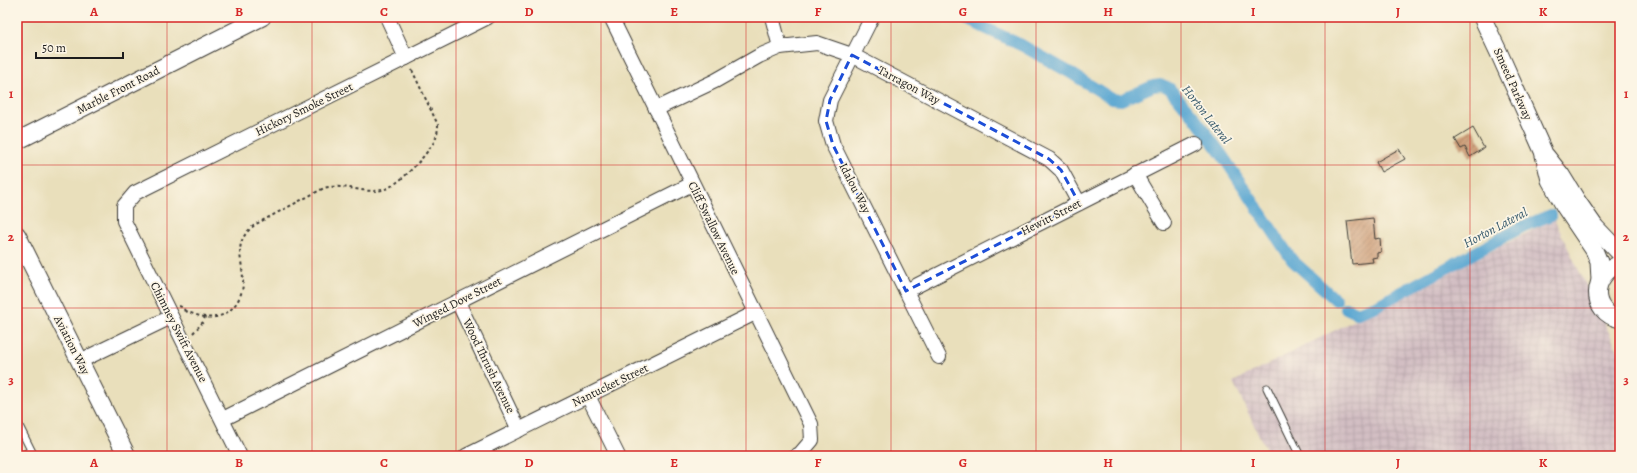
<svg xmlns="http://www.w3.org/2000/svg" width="1637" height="473" viewBox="0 0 1637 473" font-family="Alegreya,serif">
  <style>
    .industrial { fill: url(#industrial-grid) }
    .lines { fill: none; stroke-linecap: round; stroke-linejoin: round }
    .canal { stroke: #58a6d1; stroke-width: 12 }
    .building { fill: url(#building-hatch) }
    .service-casing { stroke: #3b3934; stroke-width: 9 }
    .minor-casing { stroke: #3b3934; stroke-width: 16 }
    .tertiary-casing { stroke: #3b3934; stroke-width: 19 }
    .path { stroke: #3b3934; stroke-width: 2; stroke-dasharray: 3 3; stroke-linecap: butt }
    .service { stroke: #fff; stroke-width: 7 }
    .minor { stroke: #fff; stroke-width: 14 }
    .tertiary { stroke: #fff; stroke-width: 17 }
    .marked { fill: none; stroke: #1d4ed8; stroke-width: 3; stroke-dasharray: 8 5; stroke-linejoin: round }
    .grid { fill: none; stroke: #d62828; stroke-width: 1; stroke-opacity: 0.55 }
    .labels { text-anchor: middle; stroke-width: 3.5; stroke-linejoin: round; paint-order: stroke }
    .street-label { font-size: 12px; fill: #1c1c1c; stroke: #fcf5e5 }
    .water-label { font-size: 13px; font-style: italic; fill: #375a6d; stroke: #fcf5e5 }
    .neatline { fill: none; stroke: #d62828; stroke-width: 1.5 }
    .grid-label { font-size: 13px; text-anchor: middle; font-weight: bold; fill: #d62828 }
  </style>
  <defs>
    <pattern id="industrial-grid" width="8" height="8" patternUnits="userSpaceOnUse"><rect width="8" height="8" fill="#d2bec3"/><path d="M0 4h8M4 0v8" fill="none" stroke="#b4a3a7"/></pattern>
    <pattern id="building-hatch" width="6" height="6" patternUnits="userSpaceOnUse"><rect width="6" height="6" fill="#ce9e78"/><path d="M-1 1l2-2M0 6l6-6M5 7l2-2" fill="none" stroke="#a68062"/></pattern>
  </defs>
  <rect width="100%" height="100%" fill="#fcf5e5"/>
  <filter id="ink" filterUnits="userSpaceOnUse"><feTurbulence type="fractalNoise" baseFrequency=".025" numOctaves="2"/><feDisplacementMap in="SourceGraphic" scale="8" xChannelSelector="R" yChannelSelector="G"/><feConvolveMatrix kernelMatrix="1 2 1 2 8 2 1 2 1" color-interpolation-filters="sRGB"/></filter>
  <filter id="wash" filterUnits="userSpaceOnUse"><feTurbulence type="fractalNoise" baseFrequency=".012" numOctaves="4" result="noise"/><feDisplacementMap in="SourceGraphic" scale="16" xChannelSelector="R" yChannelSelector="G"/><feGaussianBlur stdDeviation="0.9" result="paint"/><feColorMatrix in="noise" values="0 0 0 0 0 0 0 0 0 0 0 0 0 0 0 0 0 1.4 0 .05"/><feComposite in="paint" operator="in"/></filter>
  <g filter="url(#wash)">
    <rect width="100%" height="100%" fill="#e9dfbb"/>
    <path class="industrial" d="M1554,219L1620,355V456H1269L1233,382Z"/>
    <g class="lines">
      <g class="canal">
        <path d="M962,17L1023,46L1069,72L1112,99L1121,100L1153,86L1162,85L1169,88L1194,117L1222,155L1292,260L1336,300"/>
        <path d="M1346,308L1357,313L1376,306L1524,226L1551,215"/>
      </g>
    </g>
    <g id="blocks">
      <g class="building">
        <path d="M1473,128L1484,148L1470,157L1465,147L1461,149L1455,139Z"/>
        <path d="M1399,149L1405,159L1381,172L1376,162Z"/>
        <path d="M1373,218L1375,239L1380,238L1381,252L1377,253V257L1372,258L1373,262L1352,264L1347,221Z"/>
      </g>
    </g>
  </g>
  <g filter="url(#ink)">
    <use href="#blocks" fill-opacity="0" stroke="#3b3934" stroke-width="1"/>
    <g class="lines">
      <defs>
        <g id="service">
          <path d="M1267,388L1300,456"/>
          <path d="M17,422L34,456"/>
          <path d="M21,456L31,451"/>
        </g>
        <g id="minor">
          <path d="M387,17L406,58"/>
          <path d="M611,17L811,424L812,440L800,454L796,456"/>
          <path d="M772,17L780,47"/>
          <path d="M872,17L830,100L826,121L833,145L939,357"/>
          <path d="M656,109L715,81L759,56L780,47L817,43L852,55L1049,159L1061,170L1079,203"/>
          <path d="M1135,174L1164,223"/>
          <path d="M906,291L1196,144"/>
          <path d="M458,302L519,430"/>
          <path d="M80,361L171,317"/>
          <path d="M588,396L618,456"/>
          <path d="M223,419L692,184"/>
          <path d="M240,456L124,221V206L135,193L488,17"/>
          <path d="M466,456L755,313"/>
        </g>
        <g id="tertiary">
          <path d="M1482,17L1499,53L1543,151L1550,180L1565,207L1594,250L1599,262L1600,280"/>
          <path d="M17,141L262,17"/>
          <path d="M1546,156L1561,175L1577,201L1595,227L1620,253"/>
          <path d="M17,235L127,456"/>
          <path d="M1620,264C1591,274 1589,312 1620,319"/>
        </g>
      </defs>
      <use href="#service" class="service-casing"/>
      <use href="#minor" class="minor-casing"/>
      <use href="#tertiary" class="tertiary-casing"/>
      <g class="path">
        <path d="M179,306L184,308L185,313"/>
        <path d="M185,311C194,314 205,319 215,317C231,315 242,299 243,284C244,259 230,243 256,224L324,188C343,183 363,194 382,190C398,187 427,155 435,140C437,135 438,130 438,125L411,68"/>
        <path d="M193,333L203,322L205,317"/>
      </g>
      <use href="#service" class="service"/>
      <use href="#minor" class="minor"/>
      <use href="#tertiary" class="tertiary"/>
    </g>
  </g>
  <path class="marked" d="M852,55L1049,159L1061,170L1079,203L906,291L833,145L826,121L830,100Z"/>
  <path class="grid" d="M167,17V456M312,17V456M456,17V456M601,17V456M746,17V456M891,17V456M1036,17V456M1181,17V456M1325,17V456M1470,17V456M17,165H1620M17,308H1620"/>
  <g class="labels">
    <g class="street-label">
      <text transform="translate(1513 84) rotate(66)" y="4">Smeed Parkway</text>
      <text transform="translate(909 85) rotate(28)" y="4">Tarragon Way</text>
      <text transform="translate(118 90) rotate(-27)" y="4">Marble Front Road</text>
      <text transform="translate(304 109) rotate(-26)" y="4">Hickory Smoke Street</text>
      <text transform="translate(855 188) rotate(63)" y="4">Idalou Way</text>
      <text transform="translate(1051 217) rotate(-27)" y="4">Hewitt Street</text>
      <text transform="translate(714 228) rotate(64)" y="4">Cliff Swallow Avenue</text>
      <text transform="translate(457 302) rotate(-27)" y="4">Winged Dove Street</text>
      <text transform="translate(179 332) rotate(63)" y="4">Chimney Swift Avenue</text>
      <text transform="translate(72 345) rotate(63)" y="4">Aviation Way</text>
      <text transform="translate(489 366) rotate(64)" y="4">Wood Thrush Avenue</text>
      <text transform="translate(610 385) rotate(-26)" y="4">Nantucket Street</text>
    </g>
    <g class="water-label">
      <text transform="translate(1207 114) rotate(52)" y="5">Horton Lateral</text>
      <text transform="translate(1495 227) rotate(-28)" y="5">Horton Lateral</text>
    </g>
  </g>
  <rect width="1637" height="473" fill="none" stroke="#fcf5e5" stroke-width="44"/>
  <path d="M36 52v6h87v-6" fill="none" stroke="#1c1c1c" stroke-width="2"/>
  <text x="42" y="52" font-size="12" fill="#1c1c1c" stroke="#fcf5e5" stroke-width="3" paint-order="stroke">50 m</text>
  <rect x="22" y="22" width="1593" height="429" class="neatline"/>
  <g class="grid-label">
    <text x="94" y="16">A</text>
    <text x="239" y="16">B</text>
    <text x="384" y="16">C</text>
    <text x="529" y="16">D</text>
    <text x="674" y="16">E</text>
    <text x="818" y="16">F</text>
    <text x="963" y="16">G</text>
    <text x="1108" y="16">H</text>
    <text x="1253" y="16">I</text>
    <text x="1398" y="16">J</text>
    <text x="1543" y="16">K</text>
    <text x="11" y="98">1</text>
    <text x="1626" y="98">1</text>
    <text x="11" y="241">2</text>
    <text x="1626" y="241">2</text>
    <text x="11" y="384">3</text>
    <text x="1626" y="384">3</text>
    <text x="94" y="467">A</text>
    <text x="239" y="467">B</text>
    <text x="384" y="467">C</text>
    <text x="529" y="467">D</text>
    <text x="674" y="467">E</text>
    <text x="818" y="467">F</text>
    <text x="963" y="467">G</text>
    <text x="1108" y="467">H</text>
    <text x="1253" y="467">I</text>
    <text x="1398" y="467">J</text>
    <text x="1543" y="467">K</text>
  </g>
</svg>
